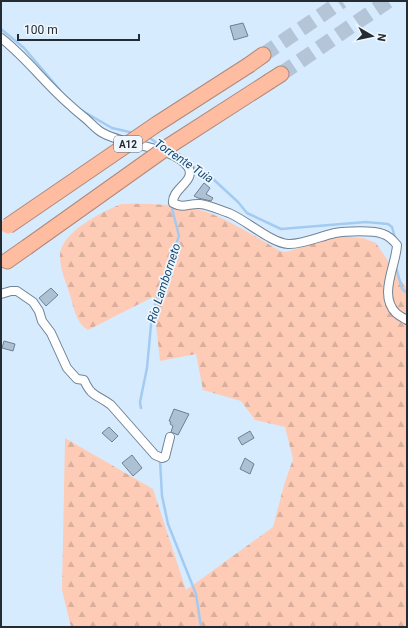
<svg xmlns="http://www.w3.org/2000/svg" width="408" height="628" viewBox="0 0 408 628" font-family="Roboto,sans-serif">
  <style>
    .forest { fill: url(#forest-firs) }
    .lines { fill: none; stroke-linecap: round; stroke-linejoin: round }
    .stream { stroke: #a3cbf1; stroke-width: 2.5 }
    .building { fill: #adc1d4; stroke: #6e8092 }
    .highway-tunnel { stroke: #b3c5d6; stroke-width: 15; stroke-dasharray: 15 8; stroke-linecap: butt }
    .street-casing { stroke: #718395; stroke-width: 10 }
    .highway-casing { stroke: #b2897a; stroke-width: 17 }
    .street { stroke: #fff; stroke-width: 8 }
    .highway { stroke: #febca0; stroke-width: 15 }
    .highway-bridge-casing { stroke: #b2897a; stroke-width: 17; stroke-linecap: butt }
    .highway-bridge { stroke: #febca0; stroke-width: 15 }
    .labels { text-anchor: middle; stroke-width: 3.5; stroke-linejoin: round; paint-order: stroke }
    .shield { fill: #eef7ff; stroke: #616870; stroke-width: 1 }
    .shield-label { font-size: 10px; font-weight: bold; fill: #242b33 }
    .water-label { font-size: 12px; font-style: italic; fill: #15466f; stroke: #eef7ff }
  </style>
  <defs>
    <pattern id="forest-firs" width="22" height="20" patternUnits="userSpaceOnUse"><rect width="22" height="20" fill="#feccb6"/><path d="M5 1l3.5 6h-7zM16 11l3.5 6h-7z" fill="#daaf9d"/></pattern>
  </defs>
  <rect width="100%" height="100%" fill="#d7ebff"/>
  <path class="forest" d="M121,204C146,203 183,204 207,212C233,222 256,237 280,251L286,252L339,236L363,238L376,243L407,289V627H71L62,590L65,438L153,489L186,590L273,527L284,485L293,459L285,427L255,420L241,401L203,390L196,354L160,361L153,297L88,330C76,323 74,308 70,295C66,283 60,269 60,256C60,232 102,212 121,204Z"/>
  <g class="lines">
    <g class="stream">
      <path d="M1,29L24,48L60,90"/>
      <path d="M81,110L112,128L134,133"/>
      <path d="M147,136L161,146"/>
      <path d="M189,164L212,178L238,202L247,213L281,229L366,222L388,224L392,227L395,238"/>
      <path d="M396,267L402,289L407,293"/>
      <path d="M141,408L140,402L147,368L152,314L179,236L171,204"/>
      <path d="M160,460L162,496L168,524L196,594L201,627"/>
    </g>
  </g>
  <g class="building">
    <path d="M243,23L248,36L234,40L230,26Z"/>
    <path d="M204,183L210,188L206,194L213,198L211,201L198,198L194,196Z"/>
    <path d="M51,288L58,295L46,306L39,298Z"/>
    <path d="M4,341L15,344L13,351L2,348Z"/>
    <path d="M174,409L189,414L178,435L171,432L173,426L170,424L171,422L169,421Z"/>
    <path d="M109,427L118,436L112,442L102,433Z"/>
    <path d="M250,431L254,438L242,445L238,438Z"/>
    <path d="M132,455L142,468L133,476L122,463Z"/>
    <path d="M245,458L254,464L250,474L240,469Z"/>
  </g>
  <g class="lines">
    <g class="highway-tunnel">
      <path d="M263,55L342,1"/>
      <path d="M281,74L388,1"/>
    </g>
    <defs>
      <g id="street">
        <path d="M1,38C27,58 46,85 71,106C75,110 80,114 85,118C90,122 95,128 101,132C123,146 174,146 188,167C197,181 171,189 173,203C184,209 189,203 200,204C209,205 220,210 229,213C246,220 271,243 288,244C301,245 321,236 335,233C345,231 374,230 383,234C389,236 393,240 397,245C396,266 378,295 396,313C399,316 404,318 407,320"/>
        <path d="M1,294L11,291H17L33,302L39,311L42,321L51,333L67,368L77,379L84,380C92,398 97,394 111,405L155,455L162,458L165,457L170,437"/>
      </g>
      <g id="highway">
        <path d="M249,65L263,55"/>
        <path d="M270,81L281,74"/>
        <path d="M7,261L27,247"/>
      </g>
    </defs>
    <use href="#street" class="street-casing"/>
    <use href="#highway" class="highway-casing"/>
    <use href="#street" class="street"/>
    <use href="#highway" class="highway"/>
    <defs>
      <g id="highway-bridge">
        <path d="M8,226L157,124L249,65"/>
        <path d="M27,247L169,146L270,81"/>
      </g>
    </defs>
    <use href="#highway-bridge" class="highway-bridge-casing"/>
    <use href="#highway-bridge" class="highway-bridge"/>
  </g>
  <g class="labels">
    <rect class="shield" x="114" y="136" width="28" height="16" rx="3"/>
    <g class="shield-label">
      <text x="128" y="148">A12</text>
    </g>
    <g class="water-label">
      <text transform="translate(184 161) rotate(34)" y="4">Torrente Tuia</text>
      <text transform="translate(164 283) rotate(-72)" y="4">Rio Lamborneto</text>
    </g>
  </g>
  <rect width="408" height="628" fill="none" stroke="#242b33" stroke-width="4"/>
  <g transform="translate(372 36) rotate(99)" stroke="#eef7ff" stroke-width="3" paint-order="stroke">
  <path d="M0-3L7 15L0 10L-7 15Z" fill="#242b33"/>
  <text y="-6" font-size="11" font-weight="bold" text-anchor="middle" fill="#242b33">N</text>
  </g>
  <path d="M18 34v6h121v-6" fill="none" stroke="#242b33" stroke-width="2"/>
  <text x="24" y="34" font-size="12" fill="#242b33" stroke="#eef7ff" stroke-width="3" paint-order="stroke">100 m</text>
</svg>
